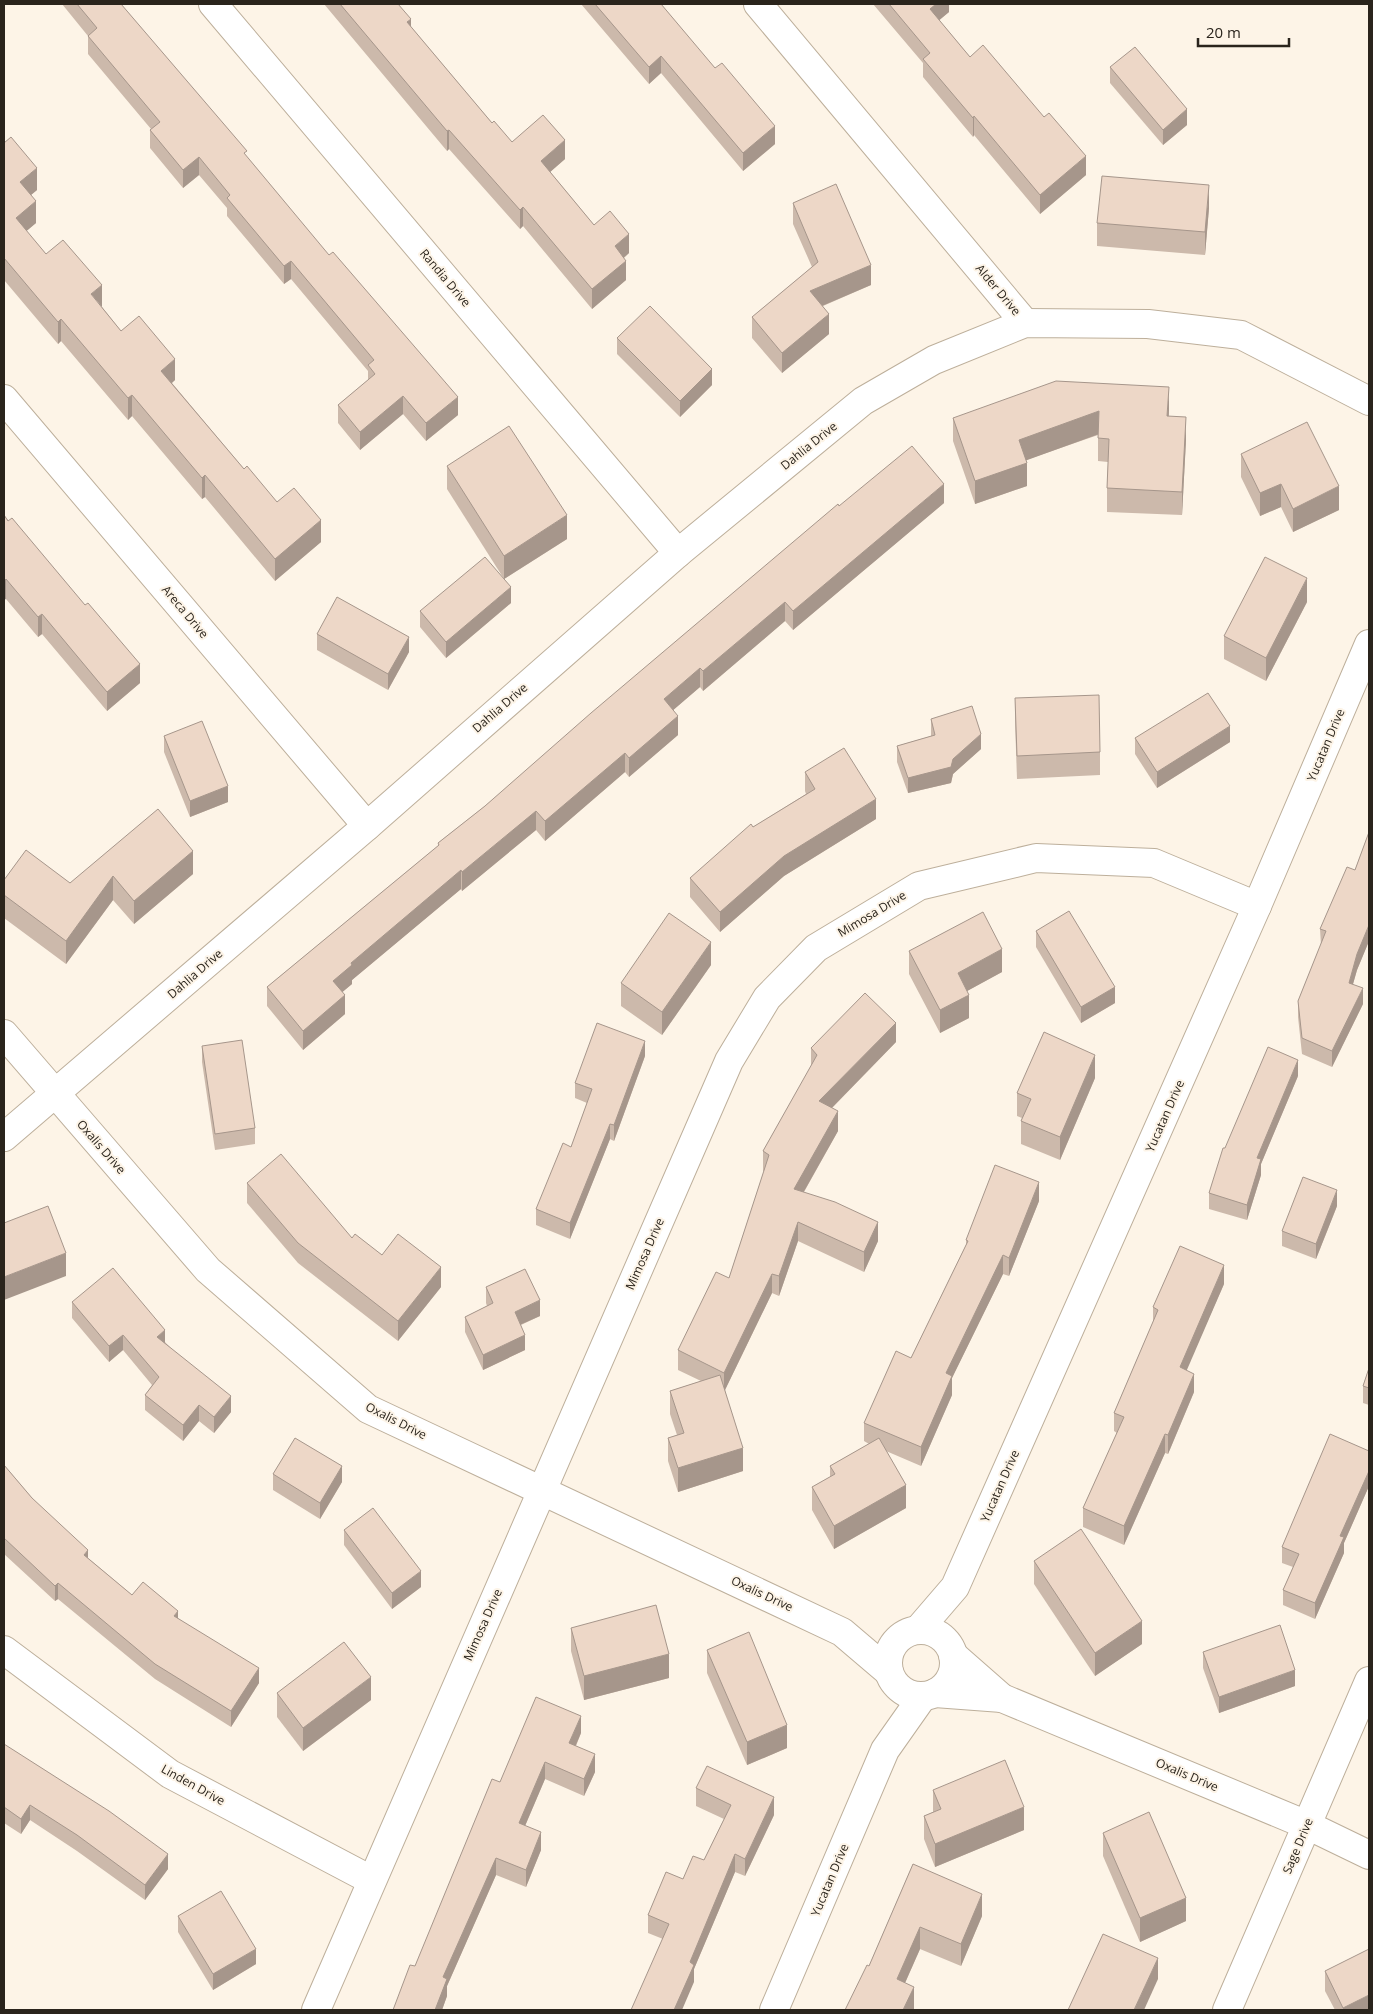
<svg xmlns="http://www.w3.org/2000/svg" width="1373" height="2014" viewBox="0 0 1373 2014" font-family="'Open Sans',sans-serif">
  <style>
    .lines { fill: none; stroke-linecap: round; stroke-linejoin: round }
    .minor-casing { stroke: #bdaf9b; stroke-width: 30 }
    .minor { stroke: #fff; stroke-width: 28 }
    .wall { fill: #ccb9ab }
    .shaded-wall { fill: #a6968b }
    .building { fill: #edd7c7; stroke: #a6968b }
    .labels { text-anchor: middle; stroke-width: 4; stroke-linejoin: round; paint-order: stroke }
    .street-label { font-size: 12px; fill: #2a241c; stroke: #fdf4e7 }
  </style>
  <rect width="100%" height="100%" fill="#fdf4e7"/>
  <g class="lines">
    <defs>
      <g id="minor">
        <path d="M213,4L678,553"/>
        <path d="M758,4L1025,323"/>
        <path d="M4,399L367,826"/>
        <path d="M4,1034L208,1270L368,1409L842,1632L889,1672"/>
        <path d="M4,1137L367,826L678,553L863,401L934,360L1025,323L1148,324L1241,335L1369,401"/>
        <path d="M918,1630L955,1587L1257,906L1369,644"/>
        <circle cx="921" cy="1663" r="33"/>
        <path d="M4,1650L170,1774L371,1880"/>
        <path d="M953,1655L1002,1698L1307,1825L1369,1855"/>
        <path d="M935,1693L1002,1698"/>
        <path d="M316,2010L729,1061L767,998L816,948L919,886L1036,858L1154,863L1257,906"/>
        <path d="M774,2010L885,1750L923,1696"/>
        <path d="M1227,2010L1369,1681"/>
      </g>
    </defs>
    <use href="#minor" class="minor-casing"/>
    <use href="#minor" class="minor"/>
  </g>
  <g class="wall">
    <path d="M62,4H121L247,157L458,415L426,441L403,414L360,450L338,423V405L368,380V371L291,279L284,284L227,216V208L199,175L183,188L150,148V130L151,129L88,54V36Z"/>
    <path d="M324,4H398L411,27L492,123L512,142L565,159L550,172L594,225L629,253L624,258L626,280L592,309L523,226L520,229L449,149L447,151Z"/>
    <path d="M581,4H661L775,144L743,171L661,73L649,84Z"/>
    <path d="M873,4H949V12L939,20L970,57L1086,175L1040,214L974,135L973,137L923,77V63Z"/>
    <path d="M1110,67L1187,125L1163,145L1110,83Z"/>
    <path d="M4,143L37,190L31,195L36,223L26,231L46,254L102,307L121,331L175,380L172,383L244,469L277,502L321,542L275,581L205,497L202,499L132,416L128,420L61,341L58,344L4,280Z"/>
    <path d="M793,203L871,285L823,306L829,334L782,373L752,338V317L812,267L793,224Z"/>
    <path d="M1209,208L1205,255L1097,246V223Z"/>
    <path d="M617,338L712,385L680,417L617,354Z"/>
    <path d="M1169,410V416L1186,440L1182,515L1107,512V488L1108,462L1098,461V435L1026,460L1027,486L975,504L953,441V418Z"/>
    <path d="M1241,454L1339,510L1293,532L1281,507L1260,516L1241,477Z"/>
    <path d="M447,466L567,539L504,579L447,489Z"/>
    <path d="M944,503L793,630L785,621L703,691L700,687L673,710L678,735L629,777L625,772L545,841L536,830L462,891L461,889L352,980V984L342,992L345,1014L303,1050L267,1006V987L438,846V843L485,806L839,506Z"/>
    <path d="M4,515L140,683L107,711L42,634L38,637L6,599Z"/>
    <path d="M1307,602L1266,681L1224,659V636Z"/>
    <path d="M511,603L446,658L420,627V611Z"/>
    <path d="M317,634L409,652L388,690L317,650Z"/>
    <path d="M1015,698L1100,752V775L1017,779L1015,721Z"/>
    <path d="M931,719L981,749L953,774L951,783L908,793L897,762V746L931,736Z"/>
    <path d="M164,736L228,802L190,817L164,752Z"/>
    <path d="M1135,738L1230,742L1157,788L1135,754Z"/>
    <path d="M805,772L876,819L784,876L720,932L690,897V878L753,827L806,794L805,791Z"/>
    <path d="M1369,832V941L1357,970L1353,984L1363,1004L1332,1067L1302,1054L1298,1017V1001L1321,945L1320,929L1355,870Z"/>
    <path d="M193,851V874L134,924L113,900L66,964L4,918V880L70,883Z"/>
    <path d="M1036,931L1115,1003L1081,1023L1036,947Z"/>
    <path d="M909,951L1002,972L967,991L969,1018L940,1033L909,974Z"/>
    <path d="M711,965L662,1035L621,1006V983Z"/>
    <path d="M896,1042L832,1108L838,1131L804,1192L878,1241L864,1272L798,1241L779,1296L772,1293L725,1390L743,1471L678,1492L668,1461V1438L677,1435L670,1414V1391L701,1381L678,1370V1350L729,1278L764,1171H763V1151L811,1067V1048Z"/>
    <path d="M202,1046L255,1128V1144L215,1150L202,1062Z"/>
    <path d="M645,1056L614,1141L610,1139L570,1239L536,1225V1209L571,1147L587,1103L575,1098V1083Z"/>
    <path d="M1298,1076L1261,1164V1175L1247,1220L1209,1209V1193L1225,1148Z"/>
    <path d="M1095,1078L1060,1160L1021,1144V1121L1022,1118L1017,1116V1093Z"/>
    <path d="M247,1183L352,1238L441,1287L398,1341L298,1263L247,1203Z"/>
    <path d="M1039,1201L1009,1276L1003,1274L952,1378V1395L921,1466L886,1451L906,1508L834,1549L812,1510V1487L830,1477V1466L869,1444L864,1441V1423L911,1358L966,1245V1240Z"/>
    <path d="M1337,1206L1316,1259L1282,1246V1231Z"/>
    <path d="M1224,1284L1186,1370L1194,1392L1168,1454L1165,1453L1124,1545L1083,1527V1508L1117,1433L1114,1431V1413L1153,1322V1307Z"/>
    <path d="M486,1287L540,1316L521,1325L525,1350L483,1370L465,1332V1317L487,1306L486,1303Z"/>
    <path d="M72,1302L165,1342L231,1412L214,1433L199,1421L183,1441L145,1410V1395L152,1385L123,1350L109,1362L72,1318Z"/>
    <path d="M1369,1368V1405L1363,1403V1386Z"/>
    <path d="M1369,1451V1486L1344,1543V1553L1315,1619L1283,1605V1590L1293,1567L1282,1563V1547Z"/>
    <path d="M4,1465L32,1498L88,1558L132,1595L178,1618L259,1683L231,1727L155,1679L58,1599L55,1601L4,1554Z"/>
    <path d="M273,1474L342,1482L320,1519L273,1490Z"/>
    <path d="M344,1530L421,1587L392,1609L344,1545Z"/>
    <path d="M1034,1561L1142,1644L1095,1676L1034,1584Z"/>
    <path d="M571,1628L669,1678L584,1700L571,1651Z"/>
    <path d="M707,1650L787,1748L747,1765L707,1673Z"/>
    <path d="M1203,1652L1295,1686L1219,1713L1203,1668Z"/>
    <path d="M277,1693L371,1700L303,1751L277,1717Z"/>
    <path d="M581,1733L576,1746L595,1772L584,1796L545,1779L525,1826L541,1850L526,1887L496,1875L447,1986V1996L442,2010H393L415,1966L500,1782Z"/>
    <path d="M4,1744L168,1869L145,1900L77,1851L30,1820L21,1834L4,1823Z"/>
    <path d="M696,1788L774,1815L745,1876L735,1872L694,1969V1982L663,1939L648,1933V1915L683,1879L704,1860L724,1819L696,1806Z"/>
    <path d="M933,1790L1024,1830L935,1867L924,1839V1816L933,1812Z"/>
    <path d="M1103,1833L1186,1921L1140,1942L1103,1856Z"/>
    <path d="M913,1864L982,1916L961,1966L920,1949L905,1983L914,2009V2010H845L869,1966Z"/>
    <path d="M178,1916L256,1964L213,1990L178,1932Z"/>
    <path d="M1325,1971L1369,2010H1335L1325,1991Z"/>
  </g>
  <g class="shaded-wall">
    <path d="M936,4H949V12L930,28V9Z"/>
    <path d="M411,19V38L407,22Z"/>
    <path d="M661,56V73L649,84V67Z"/>
    <path d="M1187,109V125L1163,145V130Z"/>
    <path d="M974,116V135L973,137V118Z"/>
    <path d="M775,126V144L743,171V153Z"/>
    <path d="M449,130V149L447,151V131Z"/>
    <path d="M565,140V159L541,180V161Z"/>
    <path d="M1086,156V175L1040,214V195Z"/>
    <path d="M199,157V175L183,188V170Z"/>
    <path d="M37,168V190L20,204V182Z"/>
    <path d="M1209,185V208L1205,255V232Z"/>
    <path d="M36,201V223L16,240V218Z"/>
    <path d="M523,207V226L520,229V210Z"/>
    <path d="M629,234V253L615,265V246Z"/>
    <path d="M291,261V279L284,284V266Z"/>
    <path d="M626,261V280L592,309V289Z"/>
    <path d="M871,265V285L810,311V291Z"/>
    <path d="M102,285V307L91,294Z"/>
    <path d="M829,314V334L782,373V353Z"/>
    <path d="M61,319V341L58,344V322Z"/>
    <path d="M175,359V380L161,392V371Z"/>
    <path d="M712,369V385L680,417V401Z"/>
    <path d="M1169,387V410L1167,439V416Z"/>
    <path d="M132,395V416L128,420V398Z"/>
    <path d="M403,396V414L360,450V432Z"/>
    <path d="M458,397V415L426,441V423Z"/>
    <path d="M1099,411V434L1019,463V440Z"/>
    <path d="M1186,417V440L1182,515V492Z"/>
    <path d="M1027,463V486L975,504V481Z"/>
    <path d="M205,475V497L202,499V478Z"/>
    <path d="M944,484V503L793,630V611Z"/>
    <path d="M1281,484V507L1260,516V493Z"/>
    <path d="M1339,486V510L1293,532V509Z"/>
    <path d="M567,515V539L504,579V556Z"/>
    <path d="M321,520V542L275,581V559Z"/>
    <path d="M1307,578V602L1266,681V658Z"/>
    <path d="M6,579V599L4,600V581Z"/>
    <path d="M511,587V603L446,658V642Z"/>
    <path d="M785,602V621L703,691V671Z"/>
    <path d="M42,614V634L38,637V617Z"/>
    <path d="M409,637V652L388,690V674Z"/>
    <path d="M140,664V683L107,711V692Z"/>
    <path d="M700,668V687L664,718V699Z"/>
    <path d="M678,716V735L629,777V758Z"/>
    <path d="M1230,726V742L1157,788V772Z"/>
    <path d="M981,734V749L953,774L951,783L908,793V778L953,759Z"/>
    <path d="M625,753V772L545,841V821Z"/>
    <path d="M228,786V802L190,817V801Z"/>
    <path d="M876,799V819L784,876L720,932V912L784,856Z"/>
    <path d="M536,811V830L462,891V872Z"/>
    <path d="M193,851V874L134,924V901Z"/>
    <path d="M461,870V889L352,980V984L333,1000V981L351,963Z"/>
    <path d="M113,876V900L66,964V941Z"/>
    <path d="M1369,925V941L1357,970L1349,998V983L1357,954Z"/>
    <path d="M711,942V965L662,1035V1012Z"/>
    <path d="M1002,949V972L958,996V973Z"/>
    <path d="M1115,987V1003L1081,1023V1007Z"/>
    <path d="M1363,988V1004L1332,1067V1051Z"/>
    <path d="M345,995V1014L303,1050V1031Z"/>
    <path d="M969,995V1018L940,1033V1010Z"/>
    <path d="M896,1023V1042L819,1121V1101Z"/>
    <path d="M645,1041V1056L614,1141V1125Z"/>
    <path d="M1095,1055V1078L1060,1160V1137Z"/>
    <path d="M1298,1060V1076L1261,1164V1175L1247,1220V1205L1257,1158Z"/>
    <path d="M838,1111V1131L794,1209V1189Z"/>
    <path d="M610,1124V1139L570,1239V1223Z"/>
    <path d="M1039,1182V1201L1009,1276V1258Z"/>
    <path d="M1337,1190V1206L1316,1259V1244Z"/>
    <path d="M798,1222V1241L779,1296V1276Z"/>
    <path d="M878,1222V1241L864,1272V1252Z"/>
    <path d="M66,1253V1276L4,1300V1277Z"/>
    <path d="M1003,1255V1274L952,1378V1395L921,1466V1447L946,1373Z"/>
    <path d="M1224,1265V1284L1180,1386V1367Z"/>
    <path d="M441,1267V1287L398,1341V1321Z"/>
    <path d="M772,1274V1293L724,1392V1373Z"/>
    <path d="M540,1300V1316L515,1327V1312Z"/>
    <path d="M165,1330V1346L157,1337Z"/>
    <path d="M123,1335V1350L109,1362V1346Z"/>
    <path d="M525,1335V1350L483,1370V1355Z"/>
    <path d="M1194,1374V1392L1168,1454V1435Z"/>
    <path d="M231,1396V1412L214,1433V1417Z"/>
    <path d="M199,1405V1421L183,1441V1425Z"/>
    <path d="M1165,1434V1453L1124,1545V1526Z"/>
    <path d="M743,1448V1471L678,1492V1468Z"/>
    <path d="M342,1466V1482L320,1519V1503Z"/>
    <path d="M1369,1471V1486L1344,1543V1553L1315,1619V1603L1340,1536Z"/>
    <path d="M906,1485V1508L834,1549V1526Z"/>
    <path d="M88,1550V1566L84,1555Z"/>
    <path d="M421,1571V1587L392,1609V1593Z"/>
    <path d="M58,1583V1599L55,1601V1586Z"/>
    <path d="M178,1611V1627L174,1616Z"/>
    <path d="M1142,1621V1644L1095,1676V1653Z"/>
    <path d="M669,1654V1678L584,1700V1676Z"/>
    <path d="M259,1668V1683L231,1727V1711Z"/>
    <path d="M1295,1670V1686L1219,1713V1697Z"/>
    <path d="M371,1677V1700L303,1751V1728Z"/>
    <path d="M581,1716V1733L569,1761V1743Z"/>
    <path d="M787,1725V1748L747,1765V1742Z"/>
    <path d="M595,1754V1772L584,1796V1779Z"/>
    <path d="M545,1762V1779L519,1840V1823Z"/>
    <path d="M774,1797V1815L745,1876V1859Z"/>
    <path d="M30,1805V1820L21,1834V1819Z"/>
    <path d="M1024,1807V1830L935,1867V1844Z"/>
    <path d="M541,1832V1850L526,1887V1870Z"/>
    <path d="M168,1854V1869L145,1900V1885Z"/>
    <path d="M735,1854V1872L694,1969V1982L682,2010H674L690,1962Z"/>
    <path d="M496,1858V1875L447,1986V1996L442,2010H435L443,1977Z"/>
    <path d="M982,1894V1916L961,1966V1944Z"/>
    <path d="M1186,1898V1921L1140,1942V1918Z"/>
    <path d="M920,1927V1949L897,2001V1979Z"/>
    <path d="M256,1949V1964L213,1990V1974Z"/>
    <path d="M1158,1958V1979L1144,2010H1134Z"/>
    <path d="M914,1987V2010H903Z"/>
    <path d="M1369,1995V2010H1343V2008Z"/>
  </g>
  <g class="building">
    <path d="M77,4H121L247,151L244,153L329,255L333,252L458,397L426,423L403,396L360,432L338,405L375,374L368,365L374,360L291,261L284,266L227,198L230,195L199,157L183,170L150,130L160,122L88,36L97,28Z"/>
    <path d="M340,4H398L411,19L407,22L492,123L494,121L512,142L543,115L565,140L541,161L594,225L610,211L629,234L615,246L626,261L592,289L523,207L520,210L449,130L447,131Z"/>
    <path d="M595,4H661L715,68L722,63L775,126L743,153L661,56L649,67Z"/>
    <path d="M889,4H936L930,9L970,57L983,45L1044,117L1049,113L1086,156L1040,195L974,116L973,118L923,59L930,53Z"/>
    <path d="M1135,47L1187,109L1163,130L1110,67Z"/>
    <path d="M11,137L37,168L20,182L36,201L16,218L46,254L63,240L102,285L91,294L121,331L139,316L175,359L161,371L244,469L247,466L277,502L294,488L321,520L275,559L205,475L202,478L132,395L128,398L61,319L58,322L4,258V143Z"/>
    <path d="M1102,176L1209,185L1205,232L1097,223Z"/>
    <path d="M836,184L871,265L810,291L829,314L782,353L752,317L818,262L793,203Z"/>
    <path d="M650,306L712,369L680,401L617,338Z"/>
    <path d="M1056,381L1169,387L1167,416L1186,417L1182,492L1107,488L1109,439L1098,438L1099,411L1019,440L1027,463L975,481L953,418Z"/>
    <path d="M1307,422L1339,486L1293,509L1281,484L1260,493L1241,454Z"/>
    <path d="M509,426L567,515L504,556L447,466Z"/>
    <path d="M912,446L944,484L793,611L785,602L703,671L700,668L664,699L678,716L629,758L625,753L545,821L536,811L462,872L461,870L351,963L352,965L333,981L345,995L303,1031L267,987L439,845L438,843L485,806L591,713L838,504L839,506Z"/>
    <path d="M4,515L8,521L12,518L85,605L88,603L140,664L107,692L42,614L38,617L6,579L4,581Z"/>
    <path d="M485,557L511,587L446,642L420,611Z"/>
    <path d="M1265,557L1307,578L1266,658L1224,636Z"/>
    <path d="M337,597L409,637L388,674L317,634Z"/>
    <path d="M1208,693L1230,726L1157,772L1135,738Z"/>
    <path d="M1099,695L1100,752L1017,756L1015,698Z"/>
    <path d="M972,706L981,734L953,759L951,767L908,778L897,746L935,735L931,719Z"/>
    <path d="M202,721L228,786L190,801L164,736Z"/>
    <path d="M844,748L876,799L784,856L720,912L690,878L751,824L753,827L815,789L805,772Z"/>
    <path d="M158,809L193,851L134,901L113,876L66,941L4,895V880L26,850L70,883Z"/>
    <path d="M1369,832V925L1357,954L1349,983L1363,988L1332,1051L1302,1038L1298,1001L1326,931L1320,929L1347,867L1355,870Z"/>
    <path d="M1069,911L1115,987L1081,1007L1036,931Z"/>
    <path d="M983,912L1002,949L958,973L969,995L940,1010L909,951Z"/>
    <path d="M669,913L711,942L662,1012L621,983Z"/>
    <path d="M865,993L896,1023L819,1101L838,1111L794,1189L835,1202L878,1222L864,1252L798,1222L779,1276L772,1274L724,1373L678,1350L716,1272L729,1278L769,1155L763,1151L817,1055L811,1048Z"/>
    <path d="M597,1023L645,1041L614,1125L610,1124L570,1223L536,1209L563,1143L571,1147L592,1089L575,1083Z"/>
    <path d="M1044,1032L1095,1055L1060,1137L1021,1121L1031,1099L1017,1093Z"/>
    <path d="M242,1040L255,1128L215,1134L202,1046Z"/>
    <path d="M1268,1047L1298,1060L1257,1158L1261,1159L1247,1205L1209,1193L1223,1148H1225Z"/>
    <path d="M281,1154L352,1238L355,1234L382,1255L398,1234L441,1267L398,1321L298,1243L247,1183Z"/>
    <path d="M995,1165L1039,1182L1009,1258L1003,1255L946,1373L952,1376L921,1447L864,1423L896,1351L911,1358L968,1241L966,1240Z"/>
    <path d="M1303,1177L1337,1190L1316,1244L1282,1231Z"/>
    <path d="M48,1206L66,1253L4,1277V1223Z"/>
    <path d="M1180,1246L1224,1265L1180,1367L1194,1374L1168,1435L1165,1434L1124,1526L1083,1508L1124,1417L1114,1413L1158,1310L1153,1307Z"/>
    <path d="M113,1268L165,1330L157,1337L231,1396L214,1417L199,1405L183,1425L145,1395L159,1377L123,1335L109,1346L72,1302Z"/>
    <path d="M525,1269L540,1300L515,1312L525,1335L483,1355L465,1317L493,1303L486,1287Z"/>
    <path d="M1369,1368V1388L1363,1386Z"/>
    <path d="M720,1375L743,1448L678,1468L668,1438L684,1433L670,1391Z"/>
    <path d="M1330,1434L1369,1451V1471L1340,1536L1344,1537L1315,1603L1283,1590L1299,1554L1282,1547Z"/>
    <path d="M295,1438L342,1466L320,1503L273,1474Z"/>
    <path d="M879,1438L906,1485L834,1526L812,1487L835,1474L830,1466Z"/>
    <path d="M4,1465L32,1498L88,1550L84,1555L132,1595L143,1582L178,1611L174,1616L259,1668L231,1711L155,1664L58,1583L55,1586L4,1538Z"/>
    <path d="M373,1508L421,1571L392,1593L344,1530Z"/>
    <path d="M1081,1529L1142,1621L1095,1653L1034,1561Z"/>
    <path d="M656,1605L669,1654L584,1676L571,1628Z"/>
    <path d="M1280,1625L1295,1670L1219,1697L1203,1652Z"/>
    <path d="M749,1632L787,1725L747,1742L707,1650Z"/>
    <path d="M344,1642L371,1677L303,1728L277,1693Z"/>
    <path d="M536,1697L581,1716L569,1743L595,1754L584,1779L545,1762L519,1823L541,1832L526,1870L496,1858L443,1977L447,1979L435,2010H393L410,1965L415,1966L492,1779L500,1782Z"/>
    <path d="M4,1744L109,1811L168,1854L145,1885L77,1835L30,1805L21,1819L4,1807Z"/>
    <path d="M1005,1760L1024,1807L935,1844L924,1816L941,1809L933,1790Z"/>
    <path d="M707,1766L774,1797L745,1859L735,1854L690,1962L694,1965L674,2010H631L669,1924L648,1915L666,1872L683,1879L693,1856L704,1860L731,1805L696,1788Z"/>
    <path d="M1149,1812L1186,1898L1140,1918L1103,1833Z"/>
    <path d="M913,1864L982,1894L961,1944L920,1927L897,1979L914,1987L903,2010H845L867,1965L869,1966Z"/>
    <path d="M221,1891L256,1949L213,1974L178,1916Z"/>
    <path d="M1103,1934L1158,1958L1134,2010H1068Z"/>
    <path d="M1369,1949V1995L1343,2008L1325,1971Z"/>
  </g>
  <g class="labels">
    <g class="street-label">
      <text transform="translate(445 278) rotate(50)" y="4">Randia Drive</text>
      <text transform="translate(998 290) rotate(50)" y="4">Alder Drive</text>
      <text transform="translate(809 446) rotate(-39)" y="4">Dahlia Drive</text>
      <text transform="translate(185 612) rotate(50)" y="4">Areca Drive</text>
      <text transform="translate(500 708) rotate(-41)" y="4">Dahlia Drive</text>
      <text transform="translate(1326 745) rotate(-67)" y="4">Yucatan Drive</text>
      <text transform="translate(872 914) rotate(-31)" y="4">Mimosa Drive</text>
      <text transform="translate(195 974) rotate(-41)" y="4">Dahlia Drive</text>
      <text transform="translate(1165 1116) rotate(-66)" y="4">Yucatan Drive</text>
      <text transform="translate(101 1147) rotate(49)" y="4">Oxalis Drive</text>
      <text transform="translate(645 1254) rotate(-66)" y="4">Mimosa Drive</text>
      <text transform="translate(396 1421) rotate(27)" y="4">Oxalis Drive</text>
      <text transform="translate(1000 1486) rotate(-66)" y="4">Yucatan Drive</text>
      <text transform="translate(762 1594) rotate(25)" y="4">Oxalis Drive</text>
      <text transform="translate(483 1625) rotate(-66)" y="4">Mimosa Drive</text>
      <text transform="translate(1187 1775) rotate(23)" y="4">Oxalis Drive</text>
      <text transform="translate(193 1785) rotate(29)" y="4">Linden Drive</text>
      <text transform="translate(1298 1846) rotate(-67)" y="4">Sage Drive</text>
      <text transform="translate(830 1880) rotate(-67)" y="4">Yucatan Drive</text>
    </g>
  </g>
  <rect width="1373" height="2014" fill="none" stroke="#2a241c" stroke-width="10"/>
  <path d="M1198 38v8h91v-8" fill="none" stroke="#2a241c" stroke-width="2.5"/>
  <text x="1206" y="38" font-size="15" fill="#2a241c" stroke="#fdf4e7" stroke-width="4" paint-order="stroke">20 m</text>
</svg>
